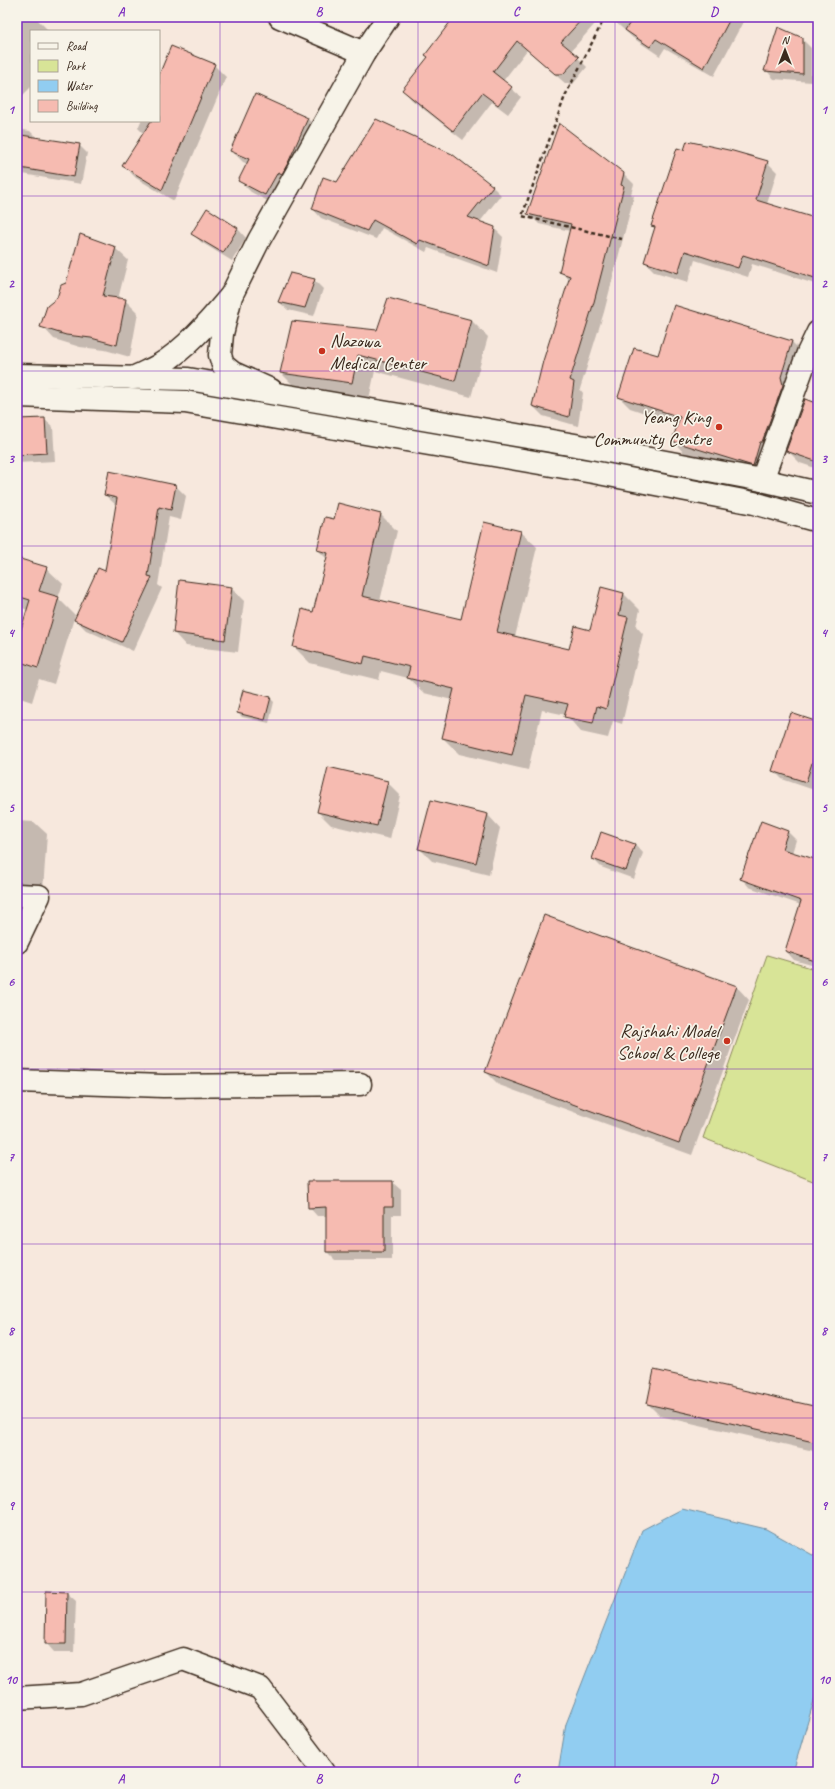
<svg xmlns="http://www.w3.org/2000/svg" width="835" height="1789" viewBox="0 0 835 1789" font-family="Caveat,sans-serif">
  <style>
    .green { fill: #d8e497; stroke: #8a875a }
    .water { fill: #91cdf1; stroke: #6f8c9d }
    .shadow { fill: #0003 }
    .building { fill: #f6bbb1; stroke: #3b2a1e }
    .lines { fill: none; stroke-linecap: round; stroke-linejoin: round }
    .minor-casing { stroke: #3b2a1e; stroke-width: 25 }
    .secondary-casing { stroke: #3b2a1e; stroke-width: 25 }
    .trunk-casing { stroke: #3b2a1e; stroke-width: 25 }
    .path { stroke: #3b2a1e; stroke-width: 2.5; stroke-dasharray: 4 3; stroke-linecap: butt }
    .minor { stroke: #f7f3e8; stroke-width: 22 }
    .secondary { stroke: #f7f3e8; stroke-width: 22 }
    .trunk { stroke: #f7f3e8; stroke-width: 22 }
    .grid { fill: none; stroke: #7b2cbf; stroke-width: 1; stroke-opacity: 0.55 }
    .poi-dot { fill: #c8321e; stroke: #f7f3e8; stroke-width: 1.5 }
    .labels { text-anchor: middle; stroke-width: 3.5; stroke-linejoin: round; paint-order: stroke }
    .poi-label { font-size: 19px; fill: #3b2a1e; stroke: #f7f3e8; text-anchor: end }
    .neatline { fill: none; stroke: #7b2cbf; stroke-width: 1.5 }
    .grid-label { font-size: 13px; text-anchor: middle; font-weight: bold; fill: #7b2cbf }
  </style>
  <rect width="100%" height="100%" fill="#f7e8dd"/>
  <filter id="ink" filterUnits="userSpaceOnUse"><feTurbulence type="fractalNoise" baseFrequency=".025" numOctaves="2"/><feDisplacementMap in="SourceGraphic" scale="8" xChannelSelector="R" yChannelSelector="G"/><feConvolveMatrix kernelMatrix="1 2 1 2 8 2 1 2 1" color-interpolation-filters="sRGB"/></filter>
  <g filter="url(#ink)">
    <path class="green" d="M767,955L818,970V1183L703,1138Z"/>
    <path class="water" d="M682,1509L766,1529L818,1558V1687L793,1772H558L566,1724L642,1530Z"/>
    <g class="shadow">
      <path d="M17,17H35L49,31H31V87L19,99L17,97Z"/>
      <path d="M460,17H601L571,51L587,67L573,84H566L527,50L503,81L521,97L508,114L492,102L463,140L412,100L403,90Z"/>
      <path d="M610,17H742L744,20L714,76L665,48L660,56L633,38Z"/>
      <path d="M802,39L811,48V82L774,79L766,70Z"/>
      <path d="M214,65L226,77L174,201L136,178L124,166L144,134L138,128L141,121H159V78Z"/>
      <path d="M308,119L319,130L277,206L251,192L239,180L248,164L243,162L231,150Z"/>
      <path d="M17,129L30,131L37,138L79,145L87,153L81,184L17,173Z"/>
      <path d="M685,151L767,162L777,172L767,204L818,220V285L752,264L748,277L695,260L688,282L655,272L645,262L655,229L653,226Z"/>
      <path d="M818,163V172L816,170Z"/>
      <path d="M624,174L634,184L631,194L634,196L604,312L580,389L583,393L578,426L543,416L533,406L570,281L560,271L570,231L539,224L529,214Z"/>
      <path d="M337,183L492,186L501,195L479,223L494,228L503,237L497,273L428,248L426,252L382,228L376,239L321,218L313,209Z"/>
      <path d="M207,210L238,229L246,238L232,261L201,242L193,234Z"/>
      <path d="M115,248L128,260L118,299L125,300L138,313L130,357L105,350L80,347L54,339L42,326L58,299Z"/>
      <path d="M314,280L323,289L314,316L288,310L279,302Z"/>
      <path d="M472,321L488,337L471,397L375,371L369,399L298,390L281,373L378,331Z"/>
      <path d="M792,342L803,353L764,476L684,453L673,441L678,424L630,408L619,397L658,356Z"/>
      <path d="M818,405V469L800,463L787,450Z"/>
      <path d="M44,419L53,427L55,461L17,463V420Z"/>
      <path d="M176,486L186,496L181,520L169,517L158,585L162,588L133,651L86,630L75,619L105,572L117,506L105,495Z"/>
      <path d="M339,505L381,515L397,531L380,601L461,620L485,523L521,532L537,547L515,637L570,650L591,631L601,589L624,594L640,610L636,626L643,634L622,724L613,721L608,738L581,732L566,715L542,710L528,770L459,754L443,738L452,700L424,693L408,678L381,671L379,680L310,663L294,647L314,613L327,559L318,550L335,520Z"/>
      <path d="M17,559L46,568L63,584L58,598L75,615L54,684L39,679L32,702L17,697V645L28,610L17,606Z"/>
      <path d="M231,588L244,601L238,652L186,646L174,633Z"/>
      <path d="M270,698L274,702L269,723L242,717L238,713Z"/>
      <path d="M818,723V778L814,790L782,779L774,771Z"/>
      <path d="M387,782L400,795L390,839L331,825L318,812Z"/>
      <path d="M488,815L500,828L489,875L432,861L420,849Z"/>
      <path d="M17,821L34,822L47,834L43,890L17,888Z"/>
      <path d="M762,822L788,832L796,840L792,853L818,861V967L794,960L786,951L801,905L749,887L741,878Z"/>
      <path d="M635,844L643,853L634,879L601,867L593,859Z"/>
      <path d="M544,916L737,987L749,1000L692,1155L499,1085L486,1072Z"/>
      <path d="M392,1182L401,1190V1215H392V1260H335L327,1252V1216H317L309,1207Z"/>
      <path d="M648,1404L818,1408V1452L660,1416Z"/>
      <path d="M47,1593H67L76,1601L74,1652H54L46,1643Z"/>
      <path d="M17,1649L19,1651L18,1675H17Z"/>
    </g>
    <g class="building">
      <path d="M454,17H584L561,42L579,57L563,74H555L517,41L493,72L512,87L498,105L482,93L453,131L402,90L428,57L425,55Z"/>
      <path d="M634,17H731L704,68L656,39L650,47L625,30Z"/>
      <path d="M778,27L803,38V74L764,71Z"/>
      <path d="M171,46L215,64L162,190L122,166L151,121H159V75Z"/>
      <path d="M255,94L308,118L288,163L282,174L278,172L265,195L238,181L249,159L230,151Z"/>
      <path d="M376,119L452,154L493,186L468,217L495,227L489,266L420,240L417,244L373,220L367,231L312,209L323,177L337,182Z"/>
      <path d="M559,123L624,173L621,185L624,186L594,302L570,380L574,382L569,417L532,406L543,361L570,276L559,272L571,224L527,214Z"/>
      <path d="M21,135L80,144L74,177L20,168Z"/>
      <path d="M687,141L733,151L768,161L756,200L818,219V279L743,255L738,268L685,251L678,273L644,262L655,227L651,226L677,148L684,150Z"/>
      <path d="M207,208L238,228L223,253L191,234Z"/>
      <path d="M80,234L116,247L103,296L126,299L117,345L91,338L66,335L40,327L47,306L57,298L61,285L66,283Z"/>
      <path d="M290,273L315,279L305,308L278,302Z"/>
      <path d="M388,298L472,320L455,381L358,355L352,383L280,373L292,321L377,330Z"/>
      <path d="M674,305L792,341L781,377L783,385L762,442H760L753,466L672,441L680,417L618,397L634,348L658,355Z"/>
      <path d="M805,399L818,404V462L786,451Z"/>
      <path d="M45,418L47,453L17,455V419Z"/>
      <path d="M109,471L176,485L171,510L159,507L148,576L152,577L122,642L74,620L98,568L105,571L117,498L104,495Z"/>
      <path d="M338,503L381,514L362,596L461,619L484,522L521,531L497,632L569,649L575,626L590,630L601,587L624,593L619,615L628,617L606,709L597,706L593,723L564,717L568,704L526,695L512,755L442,738L454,689L407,678L410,667L365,656L363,664L293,647L302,609L313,612L328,553L317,550L325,517L334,519Z"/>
      <path d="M17,558L47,567L39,591L59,597L38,668L17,661V642L30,600L17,596Z"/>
      <path d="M179,580L232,587L225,640L173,633Z"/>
      <path d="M243,690L271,697L265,720L237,713Z"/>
      <path d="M791,713L818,722V744L806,782L772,771Z"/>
      <path d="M328,767L388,781L377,826L317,812Z"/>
      <path d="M431,800L488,814L476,863L418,849Z"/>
      <path d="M761,821L788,831L782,849L818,860V962L785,951L801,901L740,879Z"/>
      <path d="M601,832L635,844L626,871L592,859Z"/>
      <path d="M544,915L737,986L679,1143L485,1072Z"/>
      <path d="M307,1181H393V1207H384V1252H326V1207L308,1208Z"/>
      <path d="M654,1370L818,1407V1443L647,1404Z"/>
      <path d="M46,1591L67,1592L66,1644H45Z"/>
    </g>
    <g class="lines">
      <defs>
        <g id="minor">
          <path d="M280,17L364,53"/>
          <path d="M762,480L808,353L818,332"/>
          <path d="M17,895L39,896L17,942"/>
          <path d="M17,1081L163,1086L360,1084"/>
          <path d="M17,1698L81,1694L183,1659L260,1688L324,1772"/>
        </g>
        <g id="secondary">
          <path d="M133,378C141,374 150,370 158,366C186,349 208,323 229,298"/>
          <path d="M271,390L233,373L223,365L220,355L222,334L231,296L259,240L364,53L388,17"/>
        </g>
        <g id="trunk">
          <path d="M17,375L188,379L575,445L762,480L818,493"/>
          <path d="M17,396L185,402L593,472L754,503L818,521"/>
        </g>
      </defs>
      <use href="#minor" class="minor-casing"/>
      <use href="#secondary" class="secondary-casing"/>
      <use href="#trunk" class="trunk-casing"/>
      <path class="path" d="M605,17L565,96L522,216L622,239"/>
      <use href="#minor" class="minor"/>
      <use href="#secondary" class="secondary"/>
      <use href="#trunk" class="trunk"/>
    </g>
  </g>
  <path class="grid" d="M220,17V1772M418,17V1772M615,17V1772M17,196H818M17,371H818M17,546H818M17,720H818M17,894H818M17,1069H818M17,1244H818M17,1418H818M17,1592H818"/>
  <g class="poi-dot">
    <circle cx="322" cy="351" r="4"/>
    <circle cx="719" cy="427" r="4"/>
    <circle cx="727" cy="1041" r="4"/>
  </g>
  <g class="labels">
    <g class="poi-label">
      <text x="330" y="347" text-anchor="start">Nazowa<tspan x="330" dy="22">Medical Center</tspan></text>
      <text x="711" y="423">Yeang King<tspan x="711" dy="22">Community Centre</tspan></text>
      <text x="719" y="1037">Rajshahi Model<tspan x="719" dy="22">School &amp; College</tspan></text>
    </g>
  </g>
  <rect width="835" height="1789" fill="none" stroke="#f7f3e8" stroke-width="44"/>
  <rect x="30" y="30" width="130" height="92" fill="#f7f3e8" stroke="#aca397"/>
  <rect x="38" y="43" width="20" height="6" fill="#f7f3e8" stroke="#aca397"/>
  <text x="66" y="50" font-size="12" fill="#3b2a1e">Road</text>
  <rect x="38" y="60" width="20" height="12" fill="#d8e497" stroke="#aca397"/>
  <text x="66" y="70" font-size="12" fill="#3b2a1e">Park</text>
  <rect x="38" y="80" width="20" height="12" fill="#91cdf1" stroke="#aca397"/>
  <text x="66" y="90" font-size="12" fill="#3b2a1e">Water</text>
  <rect x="38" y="100" width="20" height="12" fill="#f6bbb1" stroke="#aca397"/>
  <text x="66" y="110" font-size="12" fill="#3b2a1e">Building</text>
  <g transform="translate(785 50)" stroke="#f7f3e8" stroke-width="3" paint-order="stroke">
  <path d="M0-3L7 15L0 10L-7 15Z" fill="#3b2a1e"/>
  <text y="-6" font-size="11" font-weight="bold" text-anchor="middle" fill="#3b2a1e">N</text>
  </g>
  <rect x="22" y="22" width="791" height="1745" class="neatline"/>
  <g class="grid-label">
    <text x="121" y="16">A</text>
    <text x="319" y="16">B</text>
    <text x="516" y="16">C</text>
    <text x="714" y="16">D</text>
    <text x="11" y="114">1</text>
    <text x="824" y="114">1</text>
    <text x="11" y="288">2</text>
    <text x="824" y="288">2</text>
    <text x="11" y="463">3</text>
    <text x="824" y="463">3</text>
    <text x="11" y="637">4</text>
    <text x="824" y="637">4</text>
    <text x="11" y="812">5</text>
    <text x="824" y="812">5</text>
    <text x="11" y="986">6</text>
    <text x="824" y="986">6</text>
    <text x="11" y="1161">7</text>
    <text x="824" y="1161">7</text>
    <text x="11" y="1335">8</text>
    <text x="824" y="1335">8</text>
    <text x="11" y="1510">9</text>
    <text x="824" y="1510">9</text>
    <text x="11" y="1684">10</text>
    <text x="824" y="1684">10</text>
    <text x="121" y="1783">A</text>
    <text x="319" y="1783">B</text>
    <text x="516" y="1783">C</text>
    <text x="714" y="1783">D</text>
  </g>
</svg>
